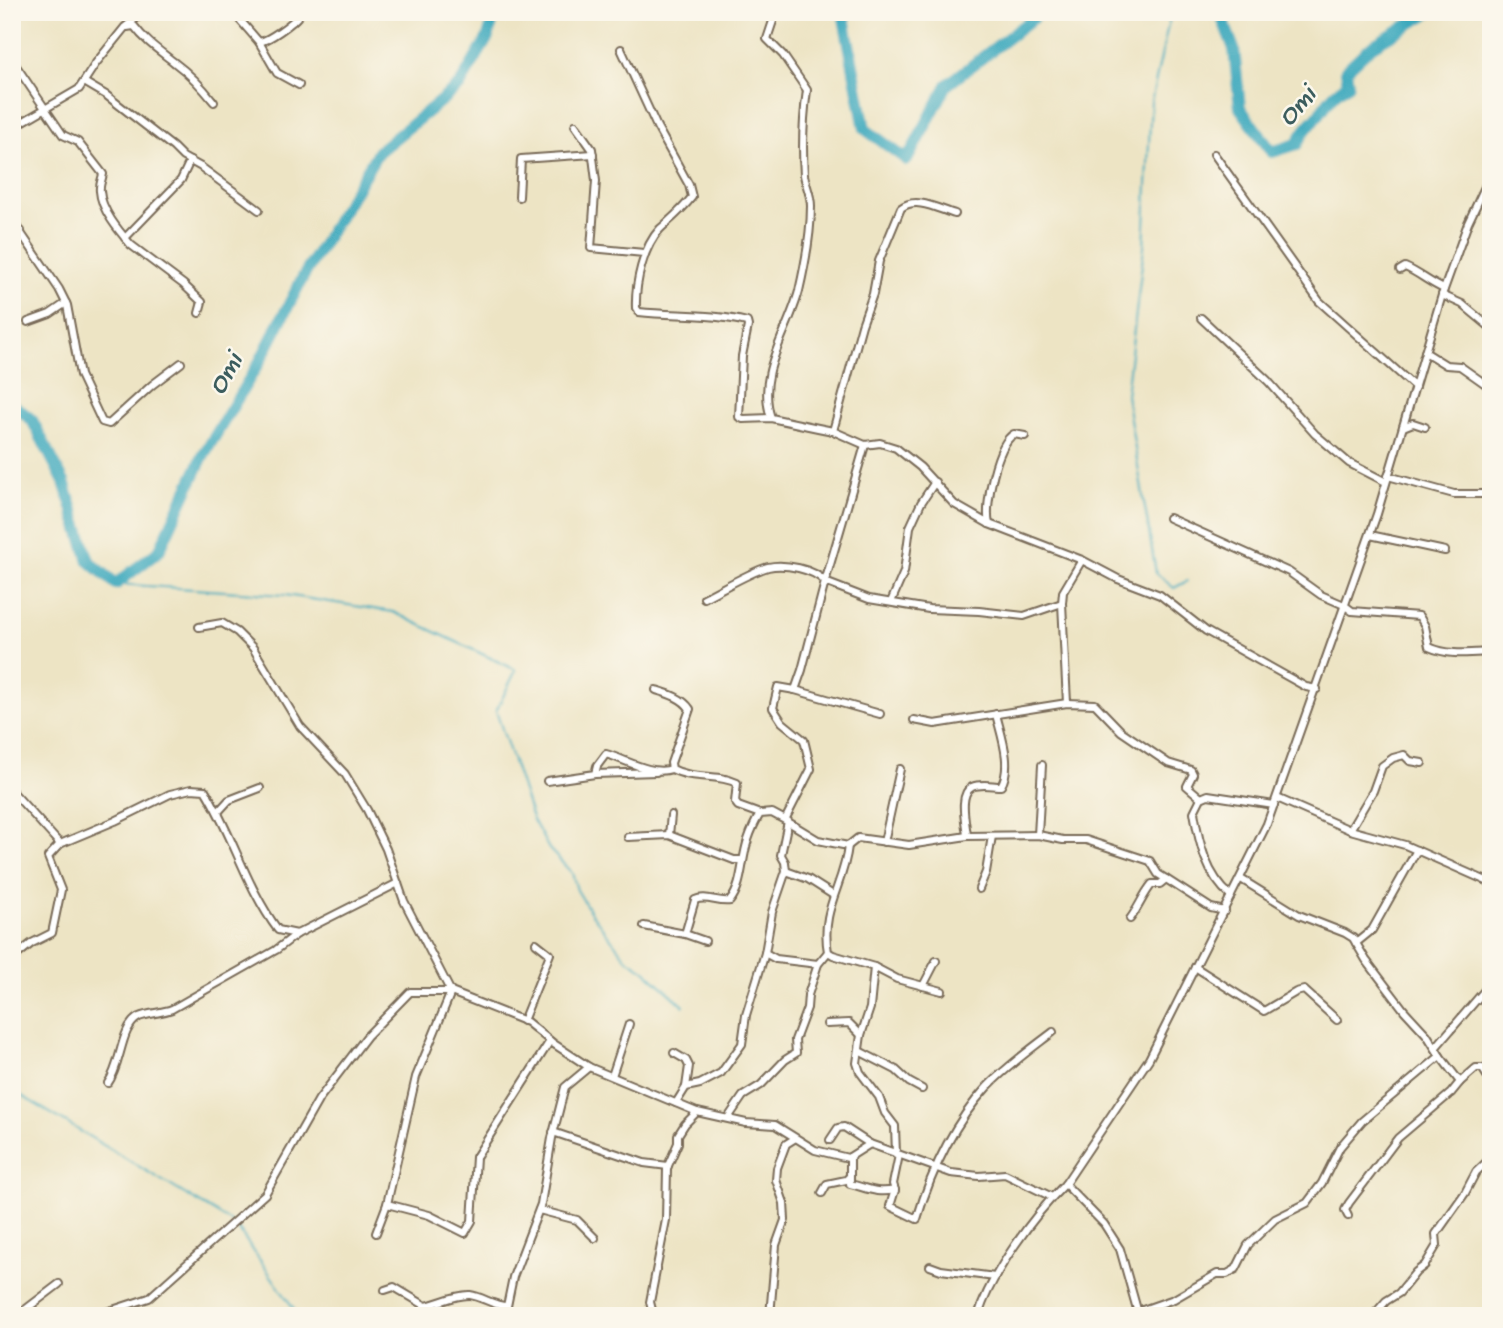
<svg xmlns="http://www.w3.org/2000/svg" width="1503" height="1328" viewBox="0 0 1503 1328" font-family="'Gochi Hand',sans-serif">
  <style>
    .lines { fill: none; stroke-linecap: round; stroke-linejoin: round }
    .stream { stroke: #3da9bd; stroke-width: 2 }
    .river { stroke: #3da9bd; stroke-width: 12 }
    .street-casing { stroke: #796b58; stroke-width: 10 }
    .street { stroke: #fff; stroke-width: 6 }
    .labels { text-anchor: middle; stroke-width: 5; stroke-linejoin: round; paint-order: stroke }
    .water-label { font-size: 28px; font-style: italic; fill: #3c5d5e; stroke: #fbf7ec }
  </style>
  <rect width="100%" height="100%" fill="#fbf7ec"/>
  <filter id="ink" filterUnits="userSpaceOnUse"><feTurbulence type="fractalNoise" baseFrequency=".0143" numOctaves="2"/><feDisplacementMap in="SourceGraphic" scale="14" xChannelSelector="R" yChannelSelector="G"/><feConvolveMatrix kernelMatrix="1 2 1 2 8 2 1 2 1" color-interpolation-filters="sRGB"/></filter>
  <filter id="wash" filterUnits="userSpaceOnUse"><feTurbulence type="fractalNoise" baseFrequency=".00686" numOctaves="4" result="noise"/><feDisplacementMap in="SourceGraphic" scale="28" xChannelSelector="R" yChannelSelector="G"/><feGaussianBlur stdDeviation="1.57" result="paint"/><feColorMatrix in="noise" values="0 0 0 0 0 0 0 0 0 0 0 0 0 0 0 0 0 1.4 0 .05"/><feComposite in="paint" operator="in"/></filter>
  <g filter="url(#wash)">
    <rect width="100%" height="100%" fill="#ede4c4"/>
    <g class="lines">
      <g class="stream">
        <path d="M1171,12L1151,102L1144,247L1126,395L1156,573L1174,588L1187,581"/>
        <path d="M116,584L285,595L393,612L516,670L496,711L532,818L549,849L572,873L577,890L591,913L626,958L644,970L684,1006"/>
        <path d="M12,1090L231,1222"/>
        <path d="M236,1226L299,1316"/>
      </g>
      <g class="river">
        <path d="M843,12L865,129L907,160L947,85L1032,19L1036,12"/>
        <path d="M1220,12L1234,49L1240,108L1272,152L1297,144C1304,130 1307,128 1317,117C1327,104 1332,92 1348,85L1346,70L1372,46L1430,12"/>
        <path d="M12,404L32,420L64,482L89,561L116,584L159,551L203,456L260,361L303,277L378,152L460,85L488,37L495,12"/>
      </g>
    </g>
  </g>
  <g filter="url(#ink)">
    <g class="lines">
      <defs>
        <g id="street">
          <path d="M233,12L259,42L277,73L299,85"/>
          <path d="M127,27L134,26C146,42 160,51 175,63C190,74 203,88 214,102"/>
          <path d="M259,42C268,41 293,23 299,15"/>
          <path d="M621,49L657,127L689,185L692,197C682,210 672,218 660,229C643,247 635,284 636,308L639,312C675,316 711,313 747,322L748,326L742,356L739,417L743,419L771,418L818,428L833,431L865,445L880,443L896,448L920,467L954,504L989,524L1082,560L1118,579L1160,595L1206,631L1306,687L1317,689"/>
          <path d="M12,60L63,135L78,142L103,174C102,179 99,186 100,191C101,210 119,231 131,245L183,284L202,302L199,313"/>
          <path d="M84,82L106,95L173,147L183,157L201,167L259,210"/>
          <path d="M575,125L592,149L596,181L591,248L644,253"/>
          <path d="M12,128L79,89L96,63L125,27L144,12"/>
          <path d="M1214,154L1319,301L1415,387"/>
          <path d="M519,197L521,159L593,154"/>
          <path d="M12,220L59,289L67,305L80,375L102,422L109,424L152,385L181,363"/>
          <path d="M12,237L21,231"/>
          <path d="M125,238L181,180L190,161"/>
          <path d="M1400,270L1405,267C1419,273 1430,283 1444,289"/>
          <path d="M1442,295L1462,304L1491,328"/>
          <path d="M1201,318L1268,381L1315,434L1349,463L1386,482"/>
          <path d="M28,322L50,314L66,303"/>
          <path d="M1425,352L1446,365L1460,366L1491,388"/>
          <path d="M771,418C756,373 788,333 799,291C805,265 811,233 811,206C811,195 806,186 804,175C802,146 803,119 807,90L783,55L767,39L776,12"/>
          <path d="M1403,427L1413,423L1425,427"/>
          <path d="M833,431L862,325L873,294L879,261L901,208C916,196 938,209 955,214"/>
          <path d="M1388,476L1454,494H1491"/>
          <path d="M1169,518L1289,572L1321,595L1344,605L1352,611L1419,616L1425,626L1429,647C1449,656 1469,653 1491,652"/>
          <path d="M989,524C984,505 997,443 1014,434L1025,436"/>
          <path d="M1370,535L1445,551"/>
          <path d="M704,598C722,589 750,572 768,567C784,563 815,569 825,582L865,445"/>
          <path d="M891,602L904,572L910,527L921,503L935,482"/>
          <path d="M199,627L222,623L237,632L253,648L300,726L345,774L367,810L386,849L404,901L451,992L416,1077L387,1204L376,1233"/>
          <path d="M656,690C669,694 683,698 690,709L671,763L672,769C692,780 717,773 737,783L735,802L738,806L760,814"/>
          <path d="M795,690L880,714"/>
          <path d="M1067,703L1062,603L1063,592L1082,560"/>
          <path d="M914,720L935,724L1067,703L1095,704L1121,731L1168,763L1191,770L1193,774L1187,786L1201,798"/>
          <path d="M595,774L656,772"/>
          <path d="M547,781L595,774L597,766L606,754C625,759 651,776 672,769"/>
          <path d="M12,791L60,844"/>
          <path d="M1277,798L1350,830L1405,845L1491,883"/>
          <path d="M218,812L229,800L260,788"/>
          <path d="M1350,830L1373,791L1382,766L1393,758L1404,755L1410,761L1422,763"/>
          <path d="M669,835L671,815"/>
          <path d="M1038,835L1042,765"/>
          <path d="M967,836C966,823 958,794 972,787C981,783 992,786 1001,786C1013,766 1001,735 996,714"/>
          <path d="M628,837L669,835L734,860H743"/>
          <path d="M884,842L900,769"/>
          <path d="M848,846L858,838L909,845L967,836L1038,835L1063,840H1086L1150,861L1158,874L1166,879"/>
          <path d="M786,871L808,879L833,895"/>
          <path d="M979,889L986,872L992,836"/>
          <path d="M1231,896C1206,875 1199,843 1194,812L1201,798L1208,795L1274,805"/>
          <path d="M1130,919C1139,907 1143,895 1152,884H1160L1166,879L1211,908L1225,911"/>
          <path d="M644,926L685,934L695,900C706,895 718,903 730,901C743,885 741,860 748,840C751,831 755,822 760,814L772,813L785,820"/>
          <path d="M685,934L705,941"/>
          <path d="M1356,943L1372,930L1417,850"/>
          <path d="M765,953L776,959L818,964"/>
          <path d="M12,959L32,943L52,933L61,890L48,857L60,844L115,821L170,794L191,789L205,790C233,835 246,887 278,930L297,934L398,883"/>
          <path d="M874,967L897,979L942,991"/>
          <path d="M1195,967L1264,1011L1296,992L1304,990L1337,1020"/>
          <path d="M923,986L936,961"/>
          <path d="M523,1021L550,954L536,943"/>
          <path d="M827,1024L849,1023L861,1035"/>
          <path d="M1436,1047L1491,983"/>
          <path d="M859,1051L896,1070L909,1082L922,1089"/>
          <path d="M674,1053L686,1060L689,1066L686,1087"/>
          <path d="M1440,1056L1460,1082L1476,1068H1482L1491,1082"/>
          <path d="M612,1076L629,1024"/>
          <path d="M108,1083C122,1064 120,1027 139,1017C148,1013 162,1013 172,1009L276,950L297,934"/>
          <path d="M676,1103L686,1087L700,1084L721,1073L742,1044L746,1015L765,953L772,912L786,871L785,862L781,855L788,821"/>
          <path d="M728,1118L743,1096L761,1085L785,1060L796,1053L795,1040L807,1008L808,995L818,964L828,952"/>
          <path d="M553,1132L644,1163L668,1166"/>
          <path d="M830,1140L838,1128L844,1127L870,1144"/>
          <path d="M896,1154L895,1126L885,1113L879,1097L860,1072L857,1063L861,1035L870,1008L874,967L833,955L828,952C820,909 844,885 848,846L818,840L785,820L811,769L804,740L782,722L773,708L778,687L795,690L802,670L825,582L869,599L929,609L979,611L1024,616L1062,603"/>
          <path d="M850,1157V1184C867,1188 876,1194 895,1190L893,1184L899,1155"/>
          <path d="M1065,1184L1104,1224L1120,1249L1138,1313"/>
          <path d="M895,1190L890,1206L917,1219C931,1172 954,1123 987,1087C1007,1066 1031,1049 1053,1032"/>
          <path d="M822,1193L827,1184L846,1180L849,1177"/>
          <path d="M387,1204L429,1215L465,1233L472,1221L476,1157L550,1041"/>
          <path d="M539,1210L577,1220L595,1238"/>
          <path d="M1348,1216L1345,1210L1349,1203L1398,1138L1451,1093L1460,1082"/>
          <path d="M930,1266L941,1270L995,1277"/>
          <path d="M385,1290L394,1287L426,1306C439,1303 457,1294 470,1295C484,1297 493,1306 507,1306"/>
          <path d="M1137,1312L1174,1299L1217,1274H1227L1236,1269L1248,1245L1275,1219L1307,1203L1322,1183L1340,1147L1362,1121L1440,1056L1427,1035L1404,1010L1366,960L1353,938L1345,933L1299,915L1241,879"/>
          <path d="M17,1316L59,1284"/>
          <path d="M94,1316L149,1298L265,1194L319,1099L367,1036L410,992H451L527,1022L554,1044L589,1067L697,1112"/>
          <path d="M505,1316L513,1277L541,1204L552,1138L565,1087L589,1067"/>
          <path d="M651,1316L652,1310L650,1302L666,1220L667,1168L678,1143V1135L685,1124L697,1112L746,1123L775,1125L815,1150L848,1158L870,1144L951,1173L979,1176L1005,1174L1052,1197"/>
          <path d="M770,1316L776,1245L785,1220L784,1203L776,1180L777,1168L786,1144L794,1139"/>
          <path d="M978,1316C991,1273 1034,1215 1065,1184L1149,1059L1267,824L1377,514L1442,295L1468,223L1485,187L1491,170"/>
          <path d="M1373,1316L1386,1301L1399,1293L1416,1272L1425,1265L1437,1245L1436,1234L1465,1193L1476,1172L1491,1158"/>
        </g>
      </defs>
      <use href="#street" class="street-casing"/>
      <use href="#street" class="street"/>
    </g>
  </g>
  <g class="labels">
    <g class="water-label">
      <text transform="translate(1295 104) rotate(-49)" y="10">Omi</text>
      <text transform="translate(223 372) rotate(-60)" y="10">Omi</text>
    </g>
  </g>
  <rect width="1503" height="1328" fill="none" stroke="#fbf7ec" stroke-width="42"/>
</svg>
